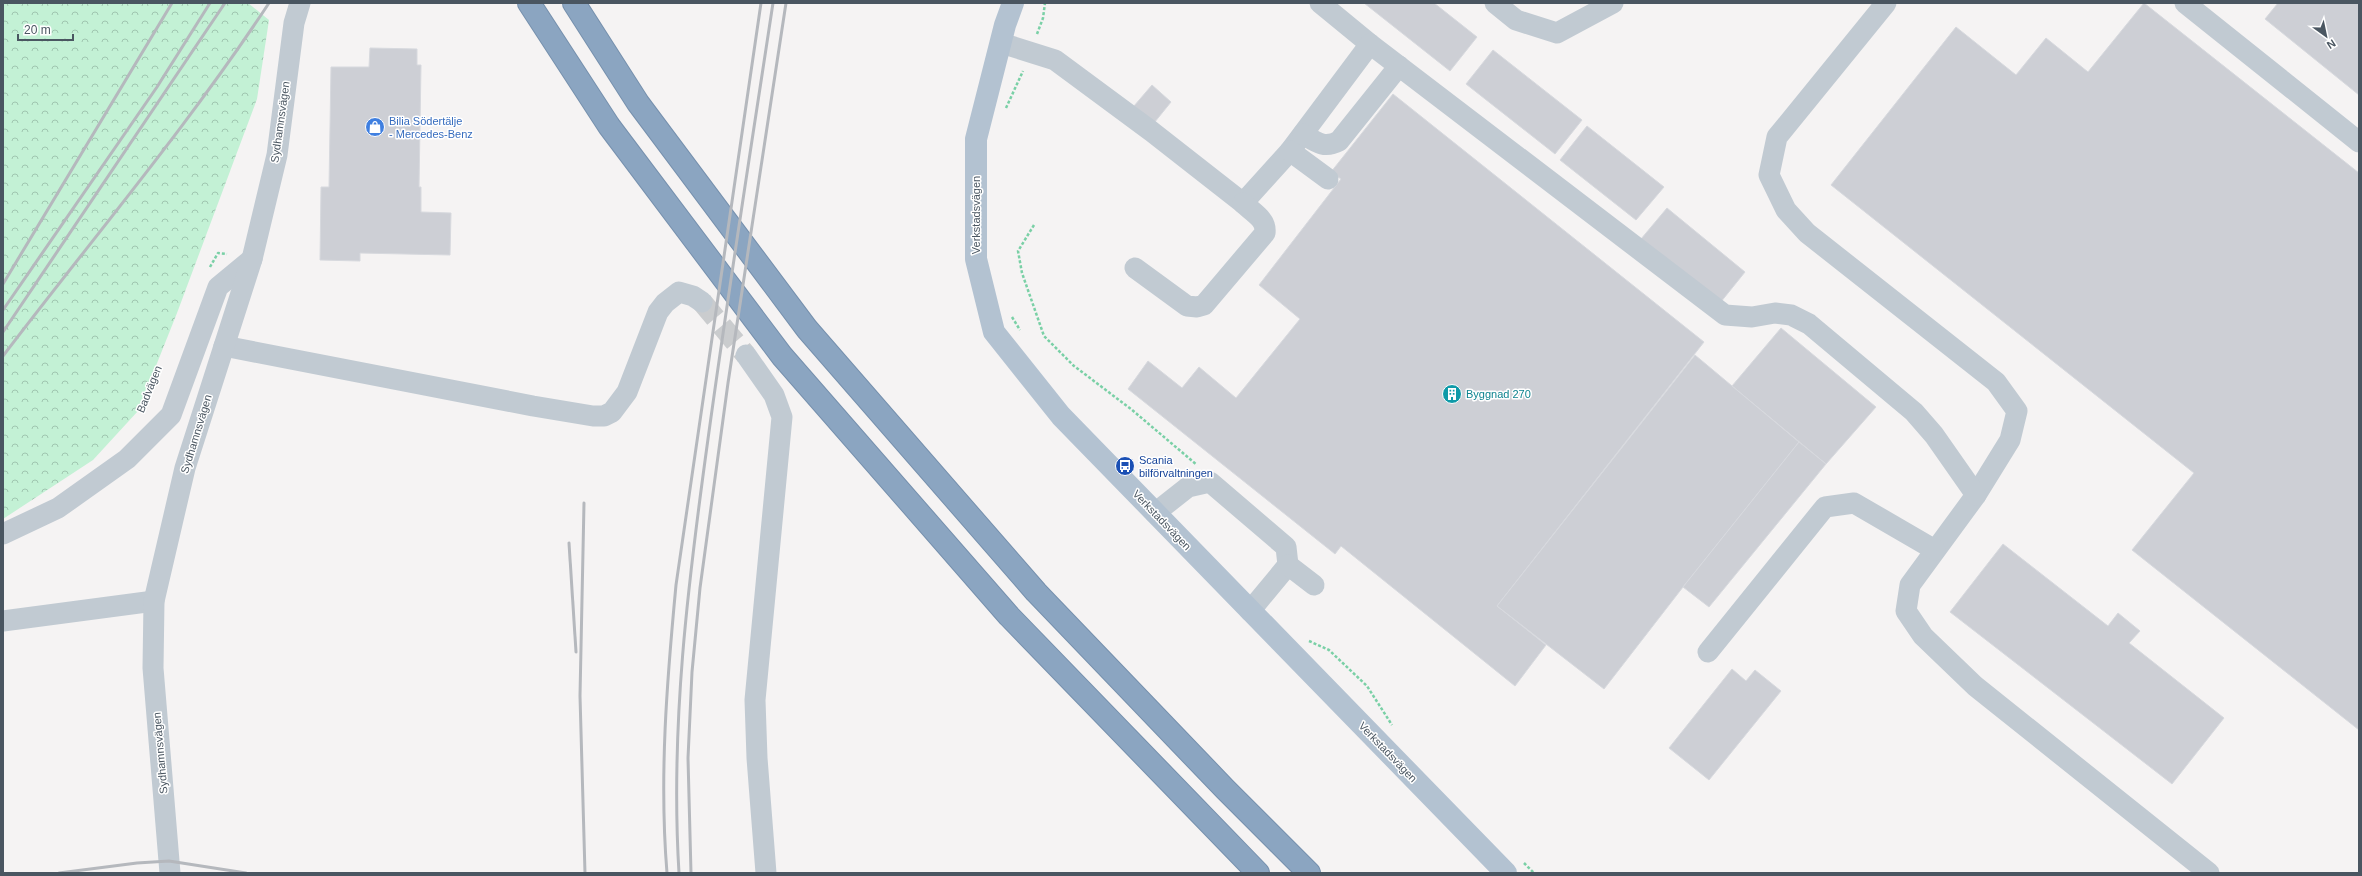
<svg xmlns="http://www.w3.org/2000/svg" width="2362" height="876" viewBox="0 0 2362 876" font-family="Arial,sans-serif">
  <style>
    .forest { fill: url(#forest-crowns) }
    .building { fill: #cdcfd5; stroke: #d7d9de }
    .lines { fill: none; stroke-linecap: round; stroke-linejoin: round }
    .minor-tunnel { stroke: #caccce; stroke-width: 21; stroke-dasharray: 21 10; stroke-linecap: butt }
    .highway-casing { stroke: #7690ad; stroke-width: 24 }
    .path { stroke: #7ad0a6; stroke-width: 2.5; stroke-dasharray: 3 2; stroke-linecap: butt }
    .minor { stroke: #c1cad2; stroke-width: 21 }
    .major { stroke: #b3c2d1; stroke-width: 22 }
    .highway { stroke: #8ba5c1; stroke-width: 22 }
    .rail { stroke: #b5b8bd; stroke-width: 3 }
    .labels { text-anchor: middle; stroke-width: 3; stroke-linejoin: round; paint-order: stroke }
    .shop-label { font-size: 11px; fill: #366cbe; stroke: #fff; text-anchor: start }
    .street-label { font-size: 11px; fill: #4a5661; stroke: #fff }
    .culture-label { font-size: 11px; fill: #0d838f; stroke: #fff; text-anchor: start }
    .transit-label { font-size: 11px; fill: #164399; stroke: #fff; text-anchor: start }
  </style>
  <defs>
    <pattern id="forest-crowns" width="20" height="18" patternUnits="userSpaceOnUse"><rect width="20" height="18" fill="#c3f1d5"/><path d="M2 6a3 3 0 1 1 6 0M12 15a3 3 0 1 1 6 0" fill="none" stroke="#a0c6b0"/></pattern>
  </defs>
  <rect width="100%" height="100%" fill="#f5f3f3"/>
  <path class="forest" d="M3,3H248L269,20L257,99L177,313L138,411L93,460L3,519Z"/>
  <g class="building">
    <path d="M1364,3H1434L1477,37L1450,71Z"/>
    <path d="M2144,3L2359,173V730L2132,550L2194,473L1831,185L1956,27L2016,75L2046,38L2088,72Z"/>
    <path d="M2278,3H2359V95L2265,19Z"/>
    <path d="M370,48L417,49V65H421L419,187H421V212L451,213L450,255L360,253V261L320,260L321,187H329L331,67H369Z"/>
    <path d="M1493,50L1582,120L1555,154L1466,84Z"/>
    <path d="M1152,85L1171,102L1154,123L1134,106Z"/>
    <path d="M1393,94L1704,342L1497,606L1546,645L1515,686L1341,546L1335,554L1128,389L1148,361L1182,388L1199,367L1236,398L1300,319L1259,285L1341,179L1331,172Z"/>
    <path d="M1587,126L1664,187L1636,220L1560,160Z"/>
    <path d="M1667,208L1745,272L1720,303L1641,239Z"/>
    <path d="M1781,328L1876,407L1826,464L1732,386Z"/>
    <path d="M1695,355L1799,442L1683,587L1604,689L1497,606Z"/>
    <path d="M1799,442L1826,464L1709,607L1683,587Z"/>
    <path d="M2003,544L2108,626L2118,613L2140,631L2129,643L2224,718L2172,784L1950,612Z"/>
    <path d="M1732,669L1746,681L1755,670L1781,691L1709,780L1669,748Z"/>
  </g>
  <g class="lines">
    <path class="minor-tunnel" d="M702,302L746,355"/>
    <defs>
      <g id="highway">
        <path d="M529,3L609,126L782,356L1009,616L1258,873"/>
        <path d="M574,3L638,103L807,329L1036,592L1225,789L1309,873"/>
      </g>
    </defs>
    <use href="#highway" class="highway-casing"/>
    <g class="path">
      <path d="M1037,34L1043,18L1045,3"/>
      <path d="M1006,108L1023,71"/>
      <path d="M1034,225L1018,251L1022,273L1044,336L1074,366L1131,409L1197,465"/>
      <path d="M210,267L218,253L227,254"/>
      <path d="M1012,317L1020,330"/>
      <path d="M1309,641L1329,650L1367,686L1392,725"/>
      <path d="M1524,863L1534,873"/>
    </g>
    <g class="minor">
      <path d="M1320,3L1370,44"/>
      <path d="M1495,3L1516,20L1557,33L1613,3"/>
      <path d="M1886,3L1777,137L1769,175L1786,210L1807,233L1996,382L2017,411L2010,440L1976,495L1910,585L1906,611L1923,636L1975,686L2209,873"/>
      <path d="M2185,3L2359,142"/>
      <path d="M1001,43L1055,60L1151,131L1243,203L1290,151L1370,44L1725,315L1752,317L1775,313L1791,315L1809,324L1914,412L1934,435L1976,495"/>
      <path d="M1303,134C1316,142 1324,149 1339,141L1399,66"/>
      <path d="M1290,151L1328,179"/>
      <path d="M1135,268L1187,306L1197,307L1204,305L1265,233C1267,219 1252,212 1243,203"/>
      <path d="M224,346L533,406L593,416H604L612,412L627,392L658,312L665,303L679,292L693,296L702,302"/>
      <path d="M746,355L774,395L782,417L755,700L757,758L766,873"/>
      <path d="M1155,513L1188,487L1210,482L1286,547L1288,565L1250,611"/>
      <path d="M3,534L58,508L127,459L171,415L218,287L252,259"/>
      <path d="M1288,565L1314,585"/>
      <path d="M3,621L154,601"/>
      <path d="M1708,652L1825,507L1854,503L1935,550"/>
      <path d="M170,873L153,668L154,601L185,468L252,259L277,155L294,23L300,3"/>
    </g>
    <path class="major" d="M1013,3L1005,25L976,139V259L994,332L1061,416L1506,873"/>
    <use href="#highway" class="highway"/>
    <g class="rail">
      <path d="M3,284L172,3"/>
      <path d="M3,310L157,87L210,3"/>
      <path d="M3,332L225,3"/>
      <path d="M3,356C92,239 188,126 269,3"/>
      <path d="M584,503L580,696L585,873"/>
      <path d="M569,543L576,652"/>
      <path d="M59,873L137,863L169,861L246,873"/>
      <path d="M667,873C659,777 667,680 676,585L761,3"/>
      <path d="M679,873C670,727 688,583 708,439C728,293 751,148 773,3"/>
      <path d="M691,873L688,758L692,672L700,588L728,383L786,3"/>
    </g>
  </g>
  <defs>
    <symbol id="shop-disc" viewBox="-11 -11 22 22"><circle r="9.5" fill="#3f7fe0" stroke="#fff"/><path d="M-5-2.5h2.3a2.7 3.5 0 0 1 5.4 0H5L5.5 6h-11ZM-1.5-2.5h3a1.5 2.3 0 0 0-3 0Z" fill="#fff"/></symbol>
    <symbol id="building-disc" viewBox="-11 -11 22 22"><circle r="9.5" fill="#0f9aa8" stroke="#fff"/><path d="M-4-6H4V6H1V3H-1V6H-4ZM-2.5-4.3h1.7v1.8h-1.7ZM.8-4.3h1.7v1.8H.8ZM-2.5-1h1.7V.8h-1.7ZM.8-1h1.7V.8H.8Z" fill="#fff"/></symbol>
    <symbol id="bus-disc" viewBox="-11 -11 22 22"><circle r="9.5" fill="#1a4fb4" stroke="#fff"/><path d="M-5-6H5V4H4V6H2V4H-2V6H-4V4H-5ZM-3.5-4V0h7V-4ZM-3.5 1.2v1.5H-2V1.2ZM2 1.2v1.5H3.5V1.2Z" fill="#fff"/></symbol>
  </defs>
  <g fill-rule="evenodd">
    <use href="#shop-disc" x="364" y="116" width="22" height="22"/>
    <use href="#building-disc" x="1441" y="383" width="22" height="22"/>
    <use href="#bus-disc" x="1114" y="455" width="22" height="22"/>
  </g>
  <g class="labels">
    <g class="shop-label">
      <text x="389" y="125">Bilia Södertälje<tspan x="389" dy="13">- Mercedes-Benz</tspan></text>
    </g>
    <g class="street-label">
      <text transform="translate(280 122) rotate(-82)" y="4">Sydhamnsvägen</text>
      <text transform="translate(976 215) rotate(-90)" y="4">Verkstadsvägen</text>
      <text transform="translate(149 389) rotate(-68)" y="4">Badvägen</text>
      <text transform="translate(196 434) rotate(-73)" y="4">Sydhamnsvägen</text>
      <text transform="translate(1162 520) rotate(46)" y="4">Verkstadsvägen</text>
      <text transform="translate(1388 752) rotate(46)" y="4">Verkstadsvägen</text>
      <text transform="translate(160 753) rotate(-95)" y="4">Sydhamnsvägen</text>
    </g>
    <g class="culture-label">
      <text x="1466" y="398">Byggnad 270</text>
    </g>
    <g class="transit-label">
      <text x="1139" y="464">Scania<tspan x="1139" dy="13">bilförvaltningen</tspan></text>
    </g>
  </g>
  <rect width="2362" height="876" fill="none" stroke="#4a5661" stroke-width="8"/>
  <g transform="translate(2326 36) rotate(147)" stroke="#ffffff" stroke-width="3" paint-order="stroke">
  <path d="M0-3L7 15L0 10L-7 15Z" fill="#4a5661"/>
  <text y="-6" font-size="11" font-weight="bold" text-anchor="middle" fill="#4a5661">N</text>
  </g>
  <path d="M18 34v6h55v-6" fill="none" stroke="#4a5661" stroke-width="2"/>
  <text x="24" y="34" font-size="12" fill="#4a5661" stroke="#ffffff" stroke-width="3" paint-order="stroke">20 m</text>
</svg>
